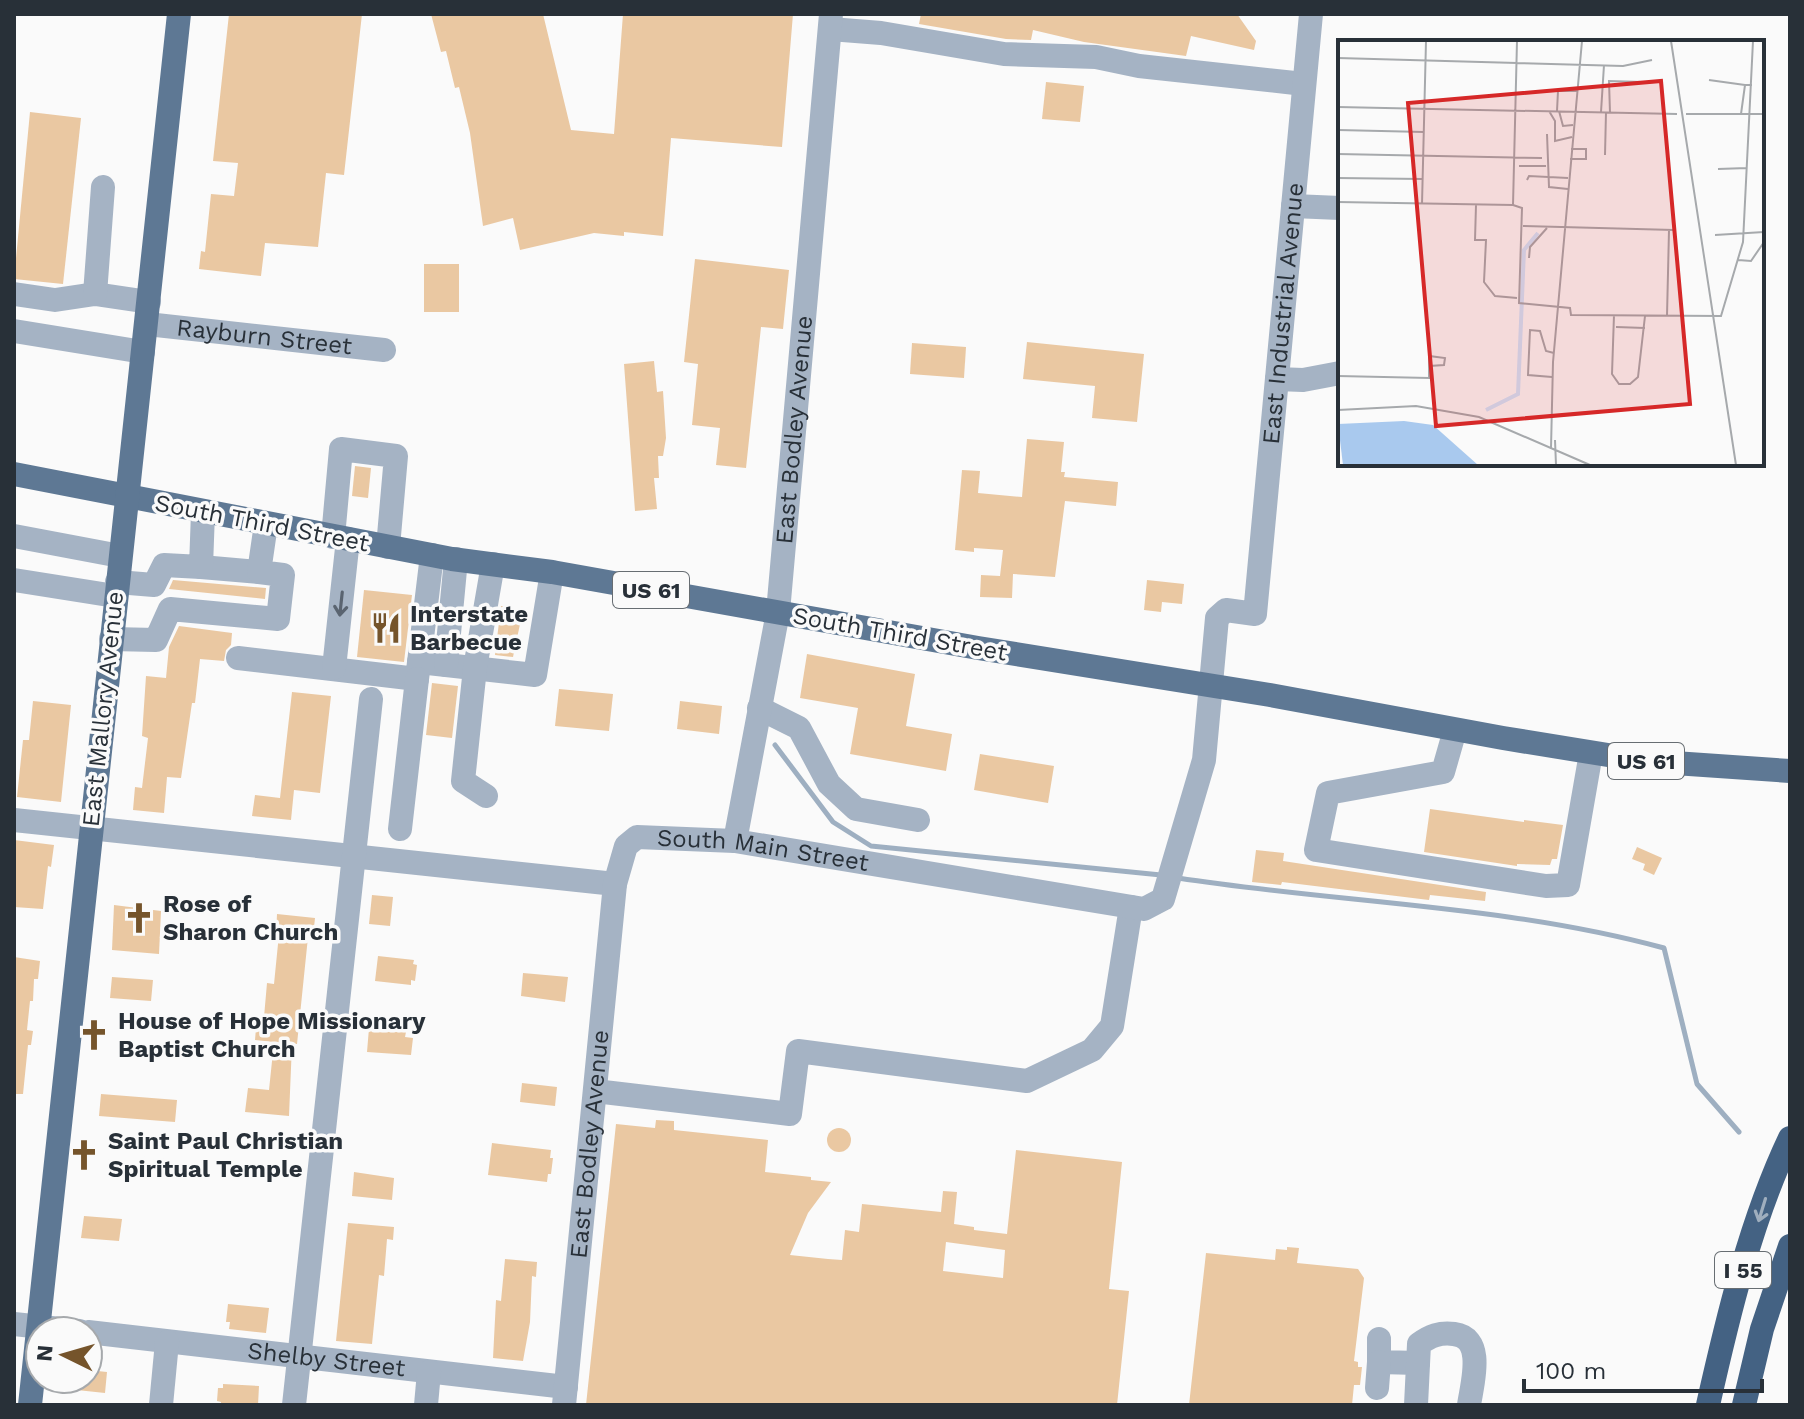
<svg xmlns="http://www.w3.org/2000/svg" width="1804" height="1419" viewBox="0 0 1804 1419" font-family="'Work Sans',sans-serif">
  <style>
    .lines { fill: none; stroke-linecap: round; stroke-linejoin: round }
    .stream { stroke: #9eafc1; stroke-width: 5 }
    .building { fill: #eac8a2; fill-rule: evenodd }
    .minor { stroke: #a5b3c4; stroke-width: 24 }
    .major { stroke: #5e7894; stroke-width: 24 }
    .highway { stroke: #446283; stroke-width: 24 }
    .oneway { stroke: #5a6470 }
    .oneway2 { stroke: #9faebe }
    .labels { text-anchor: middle; stroke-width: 7; stroke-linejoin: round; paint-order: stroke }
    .shield { fill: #fafafa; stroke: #676d72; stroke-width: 2 }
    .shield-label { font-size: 22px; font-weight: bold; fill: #283038 }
    .street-label { font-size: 24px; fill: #283038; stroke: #fafafa }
    .poi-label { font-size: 24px; font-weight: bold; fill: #283038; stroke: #fafafa; text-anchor: start }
    .inset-river { fill: none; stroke: #d0e5fc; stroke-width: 4 }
    .inset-road { fill: none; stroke: #a6a9ac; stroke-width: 2 }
    .view { fill: #d62828; fill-opacity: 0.15; stroke: #d62828; stroke-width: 4 }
    .inset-edge { fill: none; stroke: #283038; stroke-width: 4 }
  </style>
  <rect width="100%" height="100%" fill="#fafafa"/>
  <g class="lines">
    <g class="stream">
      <path d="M775,745L833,822L871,846L1161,875"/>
      <path d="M1178,878C1340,903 1506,905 1664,948L1697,1084L1739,1132"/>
    </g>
  </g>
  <g class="building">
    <path d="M229,14H362L344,175L326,173L318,247L265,243L261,276L199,269L201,251L205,252L211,194L234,196L238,163L213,161Z"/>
    <path d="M431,14H543L571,130L614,134L623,14H793L782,147L671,138L663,236L624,232V236L594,233L520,250L513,218L483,226L470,133L459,87L455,88L446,51L441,52Z"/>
    <path d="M921,14H1237L1256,41L1254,50L1191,36L1186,56L1084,42L1033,30L1031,40L1006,39L919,24Z"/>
    <path d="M1046,82L1084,86L1080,122L1042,119Z"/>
    <path d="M30,112L81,118L63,284L14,279Z"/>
    <path d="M695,259L789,270L783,329L761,327L746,468L716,465L720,428L692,425L698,364L684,362Z"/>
    <rect x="424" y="264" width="35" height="48"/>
    <path d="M1027,342L1144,354L1137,422L1092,418L1095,386L1023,379Z"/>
    <path d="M912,343L966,347L964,378L910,374Z"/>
    <path d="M654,361L657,392L663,391L666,438L663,456H658L659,478H654L657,509L635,511L624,364Z"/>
    <path d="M1027,439L1064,442L1061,472H1065L1064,477L1118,482L1116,506L1065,501L1055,577L1013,574L1012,598L980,597L981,575L1000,576L1003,550L974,548V552L955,550L962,470L980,471L978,493L1022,497Z"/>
    <path d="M355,466L371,468L368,498L352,496Z"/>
    <path d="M173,580L266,588L265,599L169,589Z"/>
    <path d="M1147,580L1184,584L1182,604L1162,602L1161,612L1144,610Z"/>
    <path d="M364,590L412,595L404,662L357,657Z"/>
    <path d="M501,606L523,610L513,657L495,655Z"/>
    <path d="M179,626L232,633L231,645L226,650L224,661L200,659L195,703H192L181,778L167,777L164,813L133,810L135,787L142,788L148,738L142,736L146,676L166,678L169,647Z"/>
    <path d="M807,654L915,674L906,726L952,734L946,771L850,754L858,708L800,698Z"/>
    <path d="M432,683L458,686L452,738L426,735Z"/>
    <path d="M559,689L613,694L609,731L555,726Z"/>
    <path d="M292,692L331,696L320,793L294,790L291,820L252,816L255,795L280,798Z"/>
    <path d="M33,701L71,705L61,802L17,797L23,740H29Z"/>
    <path d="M680,701L722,706L719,734L677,729Z"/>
    <path d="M980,754L1054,766L1048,803L974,790Z"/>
    <path d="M1430,809L1524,822V820L1563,825L1557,859H1552L1550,865L1517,864V866L1424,852Z"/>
    <path d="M14,840L54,845L51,867L48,866L43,909L14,907Z"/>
    <path d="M1637,847L1662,858L1654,875L1643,870L1645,864L1632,859Z"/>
    <path d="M1256,850L1284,853L1283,861L1486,892L1485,901L1430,895L1429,900L1282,882L1281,885L1252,882Z"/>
    <path d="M372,895L393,897L390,926L369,924Z"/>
    <path d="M114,905L161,911L159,954L112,950Z"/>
    <path d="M277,914L315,918L313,937H308L297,1044H292L289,1116L245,1112L248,1088L269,1090L274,1042L255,1040L257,1016L264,1017L267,983L274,984L279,934H276Z"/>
    <path d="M378,956L414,960L413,964L417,965L415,981L411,980V985L375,981Z"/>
    <path d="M14,957L40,961L38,979H34L33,1001H30L27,1030L33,1031L31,1045H28L23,1094H14Z"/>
    <path d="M523,973L568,977L565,1002L521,996Z"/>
    <path d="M112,977L153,980L151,1001L110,998Z"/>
    <path d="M369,1028L406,1032L405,1037L413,1038L411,1055L367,1052Z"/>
    <path d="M522,1083L557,1087L555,1106L520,1102Z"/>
    <path d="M101,1094L177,1100L175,1122L99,1116Z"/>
    <path d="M656,1120L674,1121V1130L768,1140L765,1172L811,1177V1180L831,1182L808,1213L790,1255L828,1259L842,1260L845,1230L859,1232L862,1204L941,1212L943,1191L957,1192L954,1224L974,1227V1230L1007,1234L1016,1150L1122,1162L1109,1289L1129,1291L1117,1405H586L616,1124L655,1128ZM946,1242L1005,1250L1003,1278L943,1271Z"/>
    <circle cx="839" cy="1140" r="12"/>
    <path d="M492,1143L551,1150L550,1158H553L551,1174H548L547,1182L488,1175Z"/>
    <path d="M354,1172L394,1178L392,1200L352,1196Z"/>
    <path d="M84,1216L122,1219L119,1241L81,1238Z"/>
    <path d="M348,1223L394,1227L393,1240L387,1239L384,1276L379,1275L372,1344L336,1341Z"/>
    <path d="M1287,1247L1299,1248L1297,1263L1358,1269L1364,1278L1354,1361L1358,1362V1367H1362L1360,1385H1354L1352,1405H1189L1206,1253L1275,1260L1276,1249L1287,1250Z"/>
    <path d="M505,1259L537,1262L536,1277L532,1276L530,1322L523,1361L493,1358L496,1300L501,1301Z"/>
    <path d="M228,1304L269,1308L266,1333L229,1329L230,1322H226Z"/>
    <path d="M88,1370L107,1372L105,1393L58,1388V1379H88Z"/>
    <path d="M223,1384L259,1386L258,1405H221V1402L217,1401L218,1388H223Z"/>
  </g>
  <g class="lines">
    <g class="minor">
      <path d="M830,29L881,33L1004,54L1096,57L1139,66L1304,84"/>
      <path d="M1293,206L1340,208"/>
      <path d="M14,294L55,300L95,294L149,302"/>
      <path d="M95,294L103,187"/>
      <path id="s1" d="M147,324L384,350"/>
      <path d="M14,331L143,352"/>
      <path d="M1277,379L1303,380L1340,373"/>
      <path d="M14,536L120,556"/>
      <path d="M333,537L341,449L396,456L388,547"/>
      <path d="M201,567L259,572"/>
      <path d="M14,580L115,596"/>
      <path d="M117,582L154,585L164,565L201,567L203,512"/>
      <path d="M111,639L156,640L170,609L278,619L283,575L259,572L266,524"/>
      <path d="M238,658L417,679L432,555"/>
      <path d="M419,662L535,675L552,572"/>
      <path d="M446,665L456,559"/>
      <path d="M334,668L348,539"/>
      <path d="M759,708L799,728L829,784L856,809L918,820"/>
      <path d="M1455,730L1443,772L1328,793L1316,850L1546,886L1568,885L1591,753"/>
      <path d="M486,796L463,781L475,668L493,564"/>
      <path d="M14,820L615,884"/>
      <path d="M400,829L417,679"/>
      <path id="s2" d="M735,841L778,612L831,14"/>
      <path d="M595,1091L790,1114L798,1051L1027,1081L1092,1050L1112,1026L1131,907"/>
      <path d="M14,1324L79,1331"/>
      <path id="s3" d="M88,1332L566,1387"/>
      <path d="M1379,1339V1362L1418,1363"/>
      <path d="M1377,1388L1379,1362"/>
      <path d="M161,1405L167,1342"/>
      <path d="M294,1405L371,699"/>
      <path d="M426,1405L429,1372"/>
      <path id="s4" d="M564,1405L615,884L626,846L637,837L735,841L1144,909L1163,899L1204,760L1217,618L1226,610L1255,614L1311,14"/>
      <path d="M1416,1405L1419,1344C1430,1336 1440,1332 1454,1334C1486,1338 1472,1384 1469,1405"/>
    </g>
    <g class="major">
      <path d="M14,474L452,559L552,572L978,648L1270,695L1503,738L1645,761L1790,771"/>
      <path d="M30,1405L179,14"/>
    </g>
    <g class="highway">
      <path d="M1708,1405C1728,1316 1751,1220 1790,1138"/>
      <path d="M1744,1405L1762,1329L1790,1246"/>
    </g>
  </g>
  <defs><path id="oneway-shaft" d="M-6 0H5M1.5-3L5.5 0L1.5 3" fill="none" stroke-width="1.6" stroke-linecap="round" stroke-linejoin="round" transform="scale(2)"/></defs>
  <use class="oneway" href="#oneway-shaft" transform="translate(341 604) rotate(96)"/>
  <use class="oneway2" href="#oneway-shaft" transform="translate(1762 1210) rotate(107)"/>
  <defs>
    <symbol id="restaurant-bare" viewBox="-9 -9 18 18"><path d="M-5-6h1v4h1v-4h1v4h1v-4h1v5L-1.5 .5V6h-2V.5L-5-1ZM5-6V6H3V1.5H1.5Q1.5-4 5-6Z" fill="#75542b" stroke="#fafafa" stroke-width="2.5" paint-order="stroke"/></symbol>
    <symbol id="church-bare" viewBox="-9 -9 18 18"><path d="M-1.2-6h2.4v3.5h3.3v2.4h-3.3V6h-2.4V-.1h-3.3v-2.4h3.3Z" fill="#75542b" stroke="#fafafa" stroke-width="2.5" paint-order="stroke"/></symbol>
  </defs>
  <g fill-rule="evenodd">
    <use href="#restaurant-bare" x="364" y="606" width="44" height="44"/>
    <use href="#church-bare" x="117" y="896" width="44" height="44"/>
    <use href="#church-bare" x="72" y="1013" width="44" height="44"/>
    <use href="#church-bare" x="62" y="1133" width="44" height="44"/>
  </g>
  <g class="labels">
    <g class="shield">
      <rect x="613" y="572" width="76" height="36" rx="6"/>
      <rect x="1608" y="743" width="76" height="36" rx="6"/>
      <rect x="1715" y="1252" width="56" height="36" rx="6"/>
    </g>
    <g class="shield-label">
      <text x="651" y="598">US 61</text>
      <text x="1646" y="769">US 61</text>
      <text x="1743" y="1278">I 55</text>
    </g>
    <g class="street-label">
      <text dy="8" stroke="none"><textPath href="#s4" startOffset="1742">East Industrial Avenue</textPath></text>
      <text dy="8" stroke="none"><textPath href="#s1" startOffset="118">Rayburn Street</textPath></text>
      <text dy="8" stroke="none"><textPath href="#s2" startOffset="416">East Bodley Avenue</textPath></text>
      <text transform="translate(262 523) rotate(11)" y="8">South Third Street</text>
      <text transform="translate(900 634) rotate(10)" y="8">South Third Street</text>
      <text transform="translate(103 709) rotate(-84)" y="8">East Mallory Avenue</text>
      <text dy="8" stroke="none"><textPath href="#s4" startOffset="704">South Main Street</textPath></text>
      <text dy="8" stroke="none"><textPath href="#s4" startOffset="262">East Bodley Avenue</textPath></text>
      <text dy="8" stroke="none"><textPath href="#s3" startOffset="240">Shelby Street</textPath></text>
    </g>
    <g class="poi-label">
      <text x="410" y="622">Interstate<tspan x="410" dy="28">Barbecue</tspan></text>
      <text x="163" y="912">Rose of<tspan x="163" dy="28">Sharon Church</tspan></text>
      <text x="118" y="1029">House of Hope Missionary<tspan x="118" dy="28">Baptist Church</tspan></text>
      <text x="108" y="1149">Saint Paul Christian<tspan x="108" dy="28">Spiritual Temple</tspan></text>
    </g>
  </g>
  <g transform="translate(1338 40)">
    <rect width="426" height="426" fill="#fafafa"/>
    <path d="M66,381L95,385L140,425H5L0,384Z" fill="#a9c9ee"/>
    <path class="inset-river" d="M148,370L180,354L186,210L200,193"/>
    <path class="inset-road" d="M333,1L398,425M0,18L285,26L314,20M371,40L407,45M0,67L339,74M211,71L217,81V101L234,97M219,71L220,51H239M221,71L225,86L235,85M263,72L266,25M272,73L271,41L305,42M348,74H426M403,74L407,45H414M0,90L86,92M209,94L211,147L230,149M0,114L204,118M267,115L268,72M232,119H248V109H233M181,126H208M380,129L409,128M0,138L85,139M189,140L191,136L230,138M0,162L175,165M84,164L88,1M138,165L137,200H148L146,242L157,256L179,258M175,165L184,168L181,263L232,268L233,275L383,276L405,202L415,1M175,165L179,1M185,186L336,190M377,195L426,192M191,218L192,207L209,188M400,220L413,221L426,202M276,275L274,334L281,344H292L300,337L307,276M329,276L331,190M278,287L307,288M0,336L91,338V316L107,318L106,325L91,326M214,337L190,335L192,290L202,291L208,311L216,313M0,370L78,366L141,377L252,425M217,400L218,425M213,408L215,322L244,1"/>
    <path class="view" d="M323,41L352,364L98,386L70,63Z"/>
    <rect width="426" height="426" class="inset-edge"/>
  </g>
  <rect width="1804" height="1419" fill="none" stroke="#283038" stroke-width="32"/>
  <g transform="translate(64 1355) rotate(275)"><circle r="38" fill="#fafafa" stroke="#a6a9ac" stroke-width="2"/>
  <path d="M0-6L14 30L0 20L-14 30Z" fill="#75542b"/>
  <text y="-12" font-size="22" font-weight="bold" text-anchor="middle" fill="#283038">N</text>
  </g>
  <path d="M1524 1379v12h238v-12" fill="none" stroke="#283038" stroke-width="4"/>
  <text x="1536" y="1379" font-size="24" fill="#283038" stroke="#fafafa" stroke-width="6" paint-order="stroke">100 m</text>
</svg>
